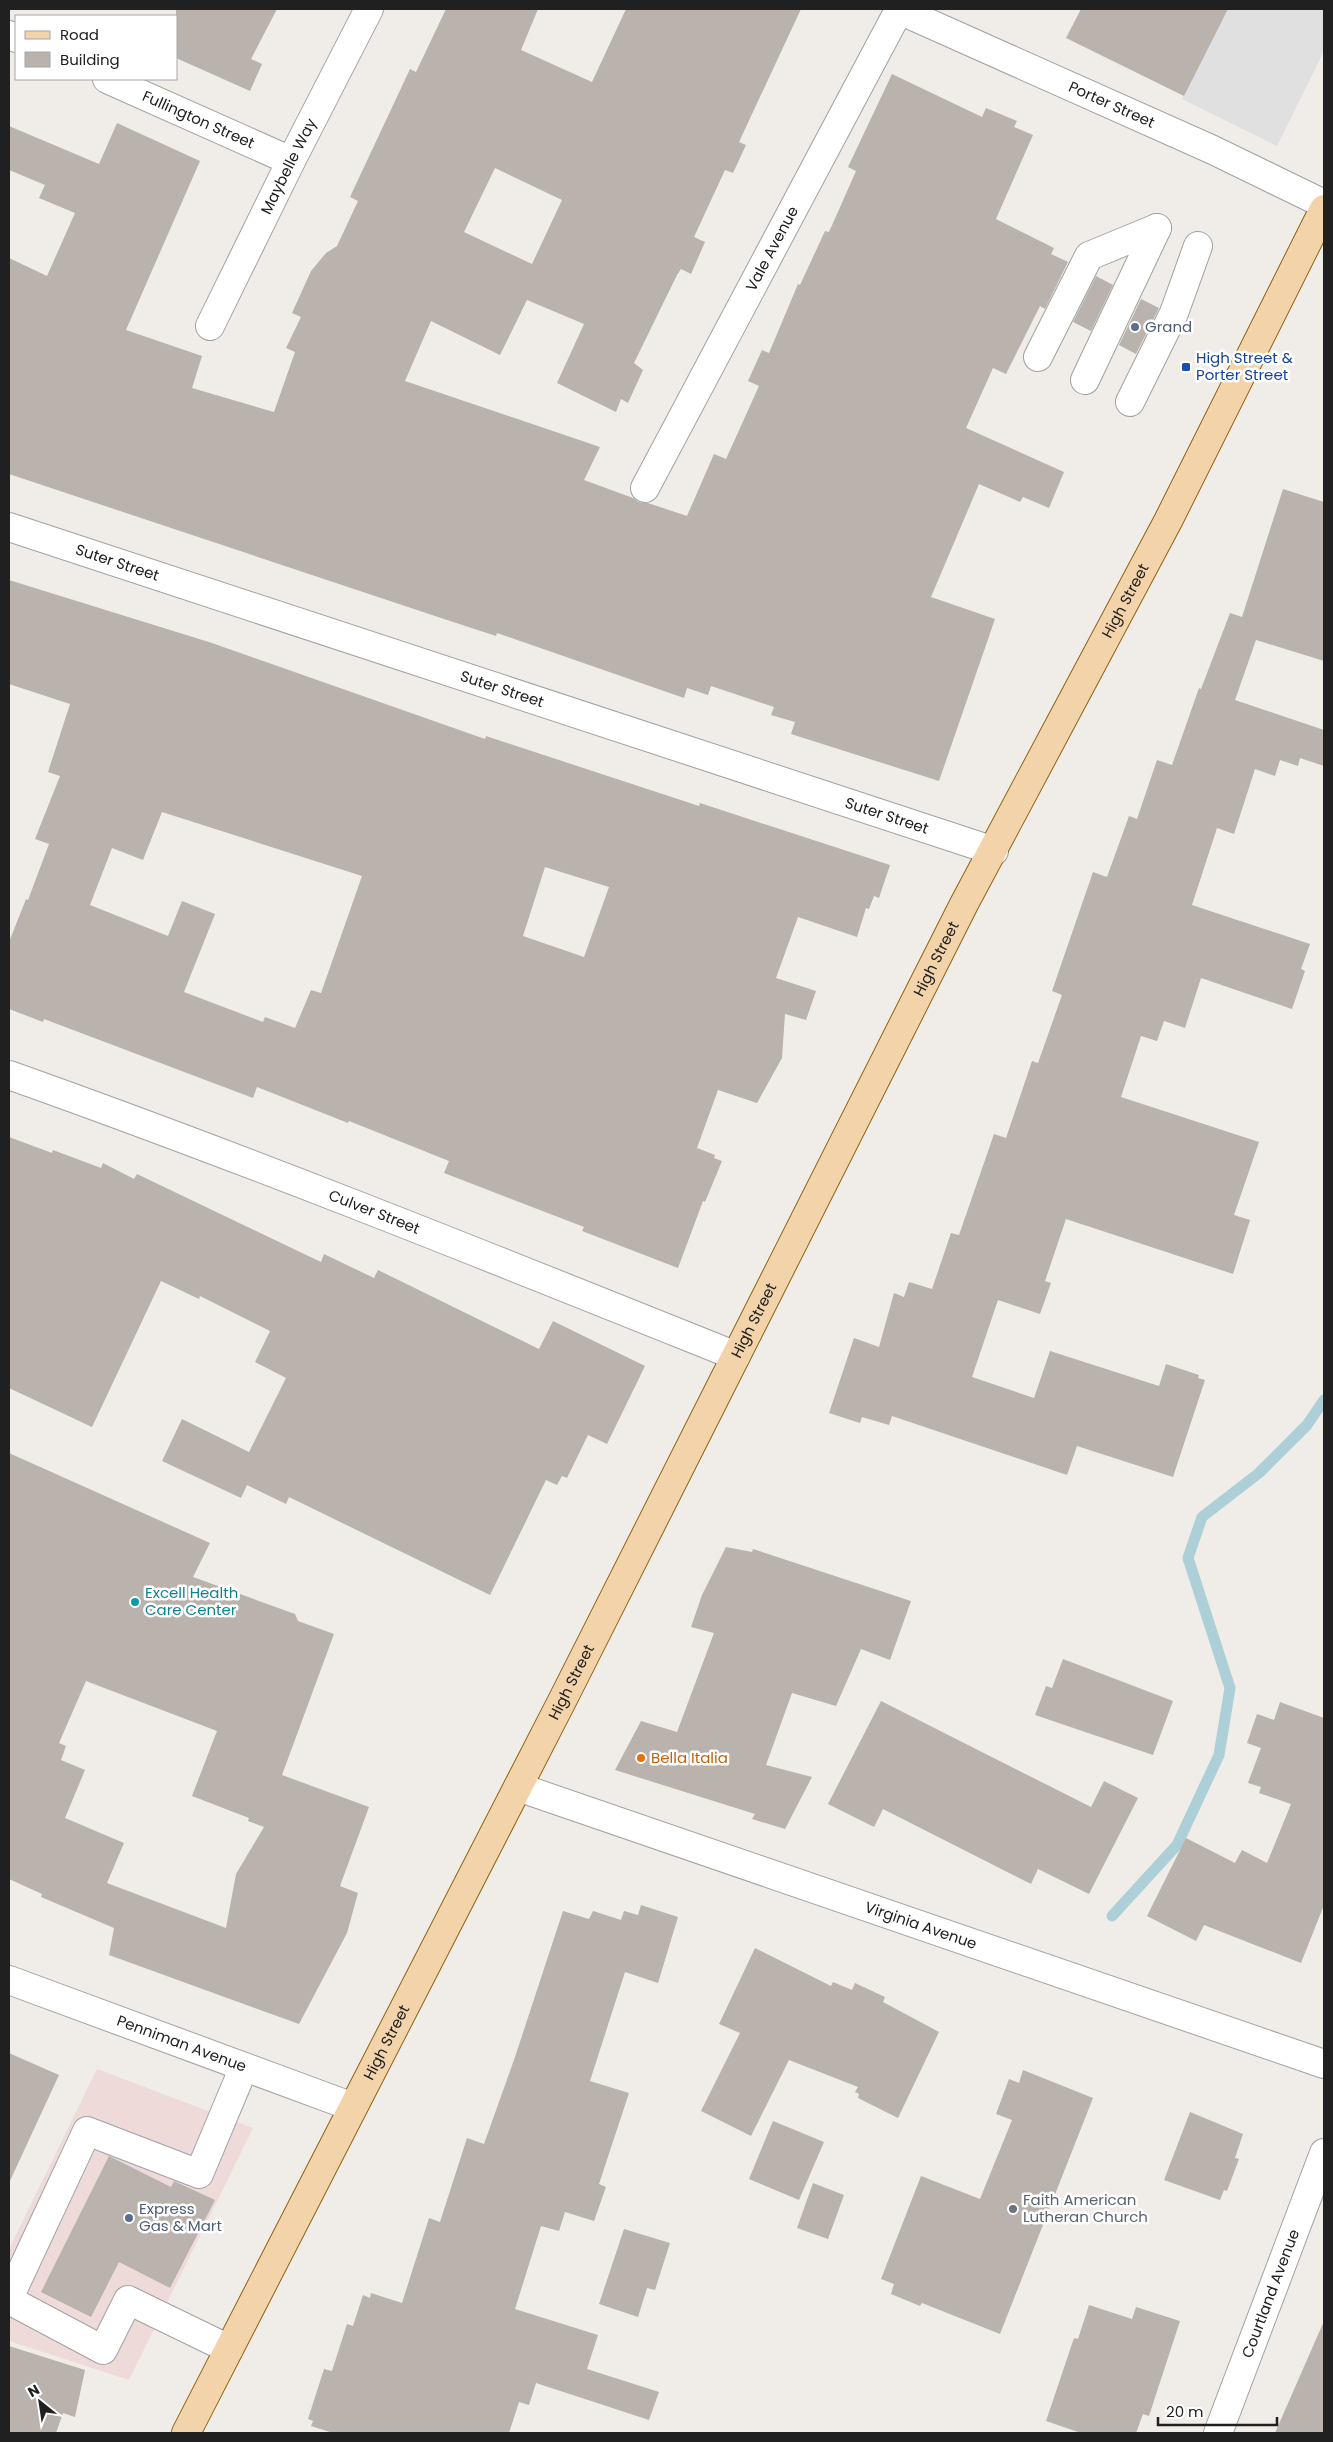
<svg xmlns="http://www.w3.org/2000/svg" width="1333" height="2442" viewBox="0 0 1333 2442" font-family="Poppins,sans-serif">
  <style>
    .commercial { fill: #eedad9 }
    .parking { fill: #e0e0e0 }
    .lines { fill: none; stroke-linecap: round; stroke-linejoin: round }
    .stream { stroke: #adcfd8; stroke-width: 11 }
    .building { fill: #b9b2ad; fill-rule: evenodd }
    .minor-casing { stroke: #a1a1a1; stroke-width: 30 }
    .major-casing { stroke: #8d6310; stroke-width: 30 }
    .minor { stroke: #fff; stroke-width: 28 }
    .major { stroke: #f3d3aa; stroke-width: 28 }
    .service-dot { fill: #5c6f8a; stroke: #fff; stroke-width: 2 }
    .transit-dot { fill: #1a4fb4; stroke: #fff; stroke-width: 2 }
    .culture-dot { fill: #0f9aa8; stroke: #fff; stroke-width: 2 }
    .food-dot { fill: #e8710a; stroke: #fff; stroke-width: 2 }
    .worship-dot { fill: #6b7280; stroke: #fff; stroke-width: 2 }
    .labels { text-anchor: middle; stroke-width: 5; stroke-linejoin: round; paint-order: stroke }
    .street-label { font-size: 15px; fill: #202020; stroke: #fff }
    .service-label { font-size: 15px; fill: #4e5e75; stroke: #fff; text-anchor: start }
    .transit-label { font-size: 15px; fill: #164399; stroke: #fff; text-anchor: start }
    .culture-label { font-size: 15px; fill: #0d838f; stroke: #fff; text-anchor: start }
    .food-label { font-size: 15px; fill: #c56008; stroke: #fff; text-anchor: start }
    .worship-label { font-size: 15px; fill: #5b616d; stroke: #fff; text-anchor: start }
  </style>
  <rect width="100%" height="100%" fill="#f0ede8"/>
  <path class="commercial" d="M97,2069L253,2128L129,2380L9,2341V2249Z"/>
  <path class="parking" d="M1228,9H1324V51L1277,146L1182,99Z"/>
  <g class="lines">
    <path class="stream" d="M1112,1916L1177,1845L1219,1755L1230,1688L1188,1558L1202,1517L1259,1473L1307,1425L1324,1400"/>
  </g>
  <g class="building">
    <path d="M176,9H277L251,59L262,64L250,91L176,58Z"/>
    <path d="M446,9H538L521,50L592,82L626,9H801L739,142L746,145L733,173L725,170L694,237L705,242L691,274L681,269L677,275L634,363L643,370L628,403L621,399L616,412L557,383L584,324L527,300L500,355L431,321L405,381L600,447L584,480L633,498L638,502L648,503L687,516L714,454L726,459L759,386L748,381L762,350L769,353L798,284L800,285L825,231L829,232L856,171L848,167L892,74L982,117L986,108L1017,121L1014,127L1033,135L996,219L1054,248L1051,254L1068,262L1045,309L1040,306L1006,374L993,368L966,428L1064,472L1049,508L1023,497L1020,502L979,484L931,597L995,619L939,781L791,734L795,722L771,715L774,707L711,686L708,695L687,688L684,698L497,633L496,636L444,619L9,474V258L47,276L75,213L39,198L45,185L9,170V126L99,164L117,123L200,161L126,330L202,356L192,388L274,412L295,352L286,348L301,317L292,313L311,271L326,253L337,246L358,201L350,197L410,69L416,72ZM495,168L562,200L532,264L464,232Z"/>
    <path d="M1081,9H1228L1184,96L1066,38Z"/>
    <path d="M1096,276L1113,285L1091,331L1073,322Z"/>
    <path d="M1141,299L1159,308L1136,354L1119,345Z"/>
    <path d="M1283,489L1324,502V661L1256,640L1235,700L1324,730V766L1300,758L1298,766L1280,760L1275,776L1255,769L1234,834L1217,828L1192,905L1310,944L1301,969L1305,971L1292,1009L1201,978L1185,1028L1164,1021L1157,1041L1141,1036L1121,1097L1259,1142L1234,1215L1250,1220L1233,1274L1066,1219L1045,1281L1051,1283L1040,1314L998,1300L972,1377L1034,1398L1050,1351L1159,1386L1166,1364L1199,1375L1198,1378L1205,1380L1173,1477L1077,1446L1067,1475L892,1416L889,1425L862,1417L860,1423L829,1413L854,1338L879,1347L894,1293L904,1297L909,1282L932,1289L951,1233L959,1235L994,1134L1006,1138L1032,1061L1038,1063L1062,995L1052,991L1093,872L1107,877L1129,816L1137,819L1157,760L1172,765L1199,688L1201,689L1230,613L1242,617Z"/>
    <path d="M9,580L212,643L485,739L486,736L699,806L700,803L890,865L879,898L874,896L869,909L866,908L857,937L798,917L776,978L816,991L806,1020L785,1014L782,1058L757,1103L718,1090L697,1148L715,1155L714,1158L722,1161L705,1202L703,1201L678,1268L582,1231L584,1227L444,1173L449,1161L349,1121L348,1123L257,1087L253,1098L44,1019L43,1022L9,1009V942L26,899L28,900L49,844L35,839L60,776L48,772L70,704L9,684ZM162,812L362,876L321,993L311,990L295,1028L265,1017L263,1022L184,992L215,914L182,901L168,936L90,905L112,848L143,860ZM545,867L609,887L584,957L523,936Z"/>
    <path d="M9,1137L52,1153L53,1150L101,1168L103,1163L134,1179L137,1174L321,1262L324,1254L374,1278L378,1270L539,1349L553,1321L645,1366L607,1444L588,1435L567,1478L562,1476L557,1485L546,1480L490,1595L289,1497L286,1504L247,1485L241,1498L162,1461L182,1419L249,1452L286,1378L255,1362L270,1331L200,1296L199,1299L161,1281L92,1427L9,1388Z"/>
    <path d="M9,1453L210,1543L193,1577L295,1614L298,1621L334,1634L282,1775L369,1807L340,1886L358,1893L347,1933L299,2024L109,1955L114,1928L41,1897L42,1894L9,1879ZM86,1681L217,1731L192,1796L249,1818L248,1821L264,1827L236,1874L226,1928L107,1883L124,1843L65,1818L85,1770L61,1760L66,1746L59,1743Z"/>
    <path d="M726,1547L752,1552L753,1549L911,1601L890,1660L861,1649L836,1706L792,1693L766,1765L812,1777L785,1829L752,1819L755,1814L615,1770L641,1721L677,1732L714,1633L691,1627L702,1595Z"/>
    <path d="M1063,1659L1173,1701L1153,1755L1035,1715L1046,1686L1052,1688Z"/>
    <path d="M881,1701L1091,1807L1104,1781L1138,1798L1089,1894L1038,1869L1031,1884L883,1809L874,1827L828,1804Z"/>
    <path d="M1280,1702L1324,1718V1905L1301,1963L1204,1925L1196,1941L1147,1916L1186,1838L1235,1863L1242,1850L1267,1863L1291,1804L1259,1793L1261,1787L1248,1783L1261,1748L1247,1743L1257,1714L1274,1720Z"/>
    <path d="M641,1905L678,1917L658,1983L625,1972L590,2081L629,2093L599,2184L606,2187L594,2221L565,2212L559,2231L541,2226L515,2309L598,2335L587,2369L659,2392L649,2420L536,2383L529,2405L519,2402L509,2433H333L311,2426L313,2421L308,2419L324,2369L332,2371L347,2324L353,2326L363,2295L370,2298L371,2293L402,2303L429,2218L440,2222L467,2138L484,2144L515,2057L563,1911L589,1919L593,1911L621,1920L624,1911L638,1915Z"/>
    <path d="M755,1948L831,1986L833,1982L852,1990L855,1983L885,1997L883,2002L939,2032L898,2118L858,2098L859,2094L855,2092L858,2087L789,2060L751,2136L701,2111L740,2033L719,2024Z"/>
    <path d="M9,2053L59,2075L9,2183Z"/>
    <path d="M1023,2070L1093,2098L1000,2334L922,2303L920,2306L891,2294L894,2284L881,2279L921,2176L980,2199L1012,2120L996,2114L1009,2079L1019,2083Z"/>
    <path d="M1190,2112L1243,2134L1235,2158L1239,2159L1227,2191L1224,2190L1220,2200L1164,2180Z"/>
    <path d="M773,2121L824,2142L799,2200L749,2179Z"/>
    <path d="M109,2156L171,2187L174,2181L215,2200L170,2288L119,2262L91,2317L41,2292Z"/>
    <path d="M813,2183L844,2195L828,2239L797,2228Z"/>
    <path d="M624,2229L670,2243L655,2290L647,2288L638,2317L599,2304Z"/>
    <path d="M1089,2305L1132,2319L1136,2307L1180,2321L1149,2416L1143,2414L1136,2433H1081L1046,2421L1074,2338L1078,2339Z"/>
    <path d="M1324,2321V2433H1275Z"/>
    <path d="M9,2346L85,2370L75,2417L63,2413L56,2433H9Z"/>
  </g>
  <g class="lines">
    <defs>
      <g id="minor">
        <path id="s1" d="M897,9L1213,150L1324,204"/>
        <path d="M9,35L16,38"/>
        <path id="s2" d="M107,79L291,161"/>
        <path id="s3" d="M210,326L291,161L369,9"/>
        <path d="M1038,357L1089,256L1157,228"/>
        <path d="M1085,380L1157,228"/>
        <path d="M1130,402L1174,313L1198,246"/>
        <path id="s4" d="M645,488L899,10"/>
        <path id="s5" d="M9,527L994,851"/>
        <path id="s6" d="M9,1075C254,1162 494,1259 736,1356"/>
        <path id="s7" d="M518,1787L1324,2064"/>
        <path id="s8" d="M9,1980L353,2107"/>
        <path d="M9,2298L87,2131L199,2174L244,2067"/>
        <path d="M9,2300L103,2350L128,2300L229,2349"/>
        <path id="s9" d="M1218,2433L1324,2153"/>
      </g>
      <g id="major">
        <path id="s10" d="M186,2433L563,1699L964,904L1168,521L1324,209"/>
      </g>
    </defs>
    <use href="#minor" class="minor-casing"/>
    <use href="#major" class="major-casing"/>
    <use href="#minor" class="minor"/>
    <use href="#major" class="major"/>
  </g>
  <g class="service-dot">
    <circle cx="1135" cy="327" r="5"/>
    <circle cx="129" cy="2218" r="5"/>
  </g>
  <rect class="transit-dot" x="1181" y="362" width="10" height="10" rx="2.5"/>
  <circle class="culture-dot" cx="135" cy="1602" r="5"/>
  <circle class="food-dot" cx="641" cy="1758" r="5"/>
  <circle class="worship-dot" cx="1013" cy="2209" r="5"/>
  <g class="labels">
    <g class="street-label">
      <text dy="5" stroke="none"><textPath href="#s1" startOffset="235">Porter Street</textPath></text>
      <text dy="5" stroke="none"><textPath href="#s2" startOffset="100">Fullington Street</textPath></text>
      <text dy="5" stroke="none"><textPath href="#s3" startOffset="178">Maybelle Way</textPath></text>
      <text dy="5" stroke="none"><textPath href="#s4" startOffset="271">Vale Avenue</textPath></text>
      <text dy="5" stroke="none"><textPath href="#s5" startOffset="114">Suter Street</textPath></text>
      <text dy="5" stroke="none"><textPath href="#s10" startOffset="2059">High Street</textPath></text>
      <text dy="5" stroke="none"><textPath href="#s5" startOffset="519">Suter Street</textPath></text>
      <text dy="5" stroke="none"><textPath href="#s5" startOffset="924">Suter Street</textPath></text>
      <text dy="5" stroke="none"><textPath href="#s10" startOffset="1654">High Street</textPath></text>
      <text dy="5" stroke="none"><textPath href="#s6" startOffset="390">Culver Street</textPath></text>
      <text dy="5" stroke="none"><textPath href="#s10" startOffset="1249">High Street</textPath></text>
      <text dy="5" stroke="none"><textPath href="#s10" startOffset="844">High Street</textPath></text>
      <text dy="5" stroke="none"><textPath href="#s7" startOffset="426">Virginia Avenue</textPath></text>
      <text dy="5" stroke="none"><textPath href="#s10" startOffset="439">High Street</textPath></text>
      <text dy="5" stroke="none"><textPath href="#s8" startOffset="184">Penniman Avenue</textPath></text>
      <text dy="5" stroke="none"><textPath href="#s9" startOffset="149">Courtland Avenue</textPath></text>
    </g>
    <g class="service-label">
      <text x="1145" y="332">Grand</text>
      <text x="139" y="2214">Express<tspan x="139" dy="17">Gas &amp; Mart</tspan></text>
    </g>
    <g class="transit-label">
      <text x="1196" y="363">High Street &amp;<tspan x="1196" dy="17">Porter Street</tspan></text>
    </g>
    <g class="culture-label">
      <text x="145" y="1598">Excell Health<tspan x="145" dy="17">Care Center</tspan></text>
    </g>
    <g class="food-label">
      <text x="651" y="1763">Bella Italia</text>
    </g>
    <g class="worship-label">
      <text x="1023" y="2205">Faith American<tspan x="1023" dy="17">Lutheran Church</tspan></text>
    </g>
  </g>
  <rect width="1333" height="2442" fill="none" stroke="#202020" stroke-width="20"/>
  <rect x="15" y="15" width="162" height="65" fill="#ffffff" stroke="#a6a6a6"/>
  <rect x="25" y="31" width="25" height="8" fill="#f3d3aa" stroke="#a6a6a6"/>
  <text x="60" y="40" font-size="15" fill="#202020">Road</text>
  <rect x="25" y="52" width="25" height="15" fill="#b9b2ad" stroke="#a6a6a6"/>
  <text x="60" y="65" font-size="15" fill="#202020">Building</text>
  <g transform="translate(40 2402) rotate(330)" stroke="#ffffff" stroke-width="4" paint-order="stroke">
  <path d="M0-4L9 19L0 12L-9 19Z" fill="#202020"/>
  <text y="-8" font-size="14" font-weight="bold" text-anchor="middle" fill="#202020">N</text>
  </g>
  <path d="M1158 2417v8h119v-8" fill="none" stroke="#202020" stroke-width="2.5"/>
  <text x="1166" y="2417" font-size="15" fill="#202020" stroke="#ffffff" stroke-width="4" paint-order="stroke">20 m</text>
</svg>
